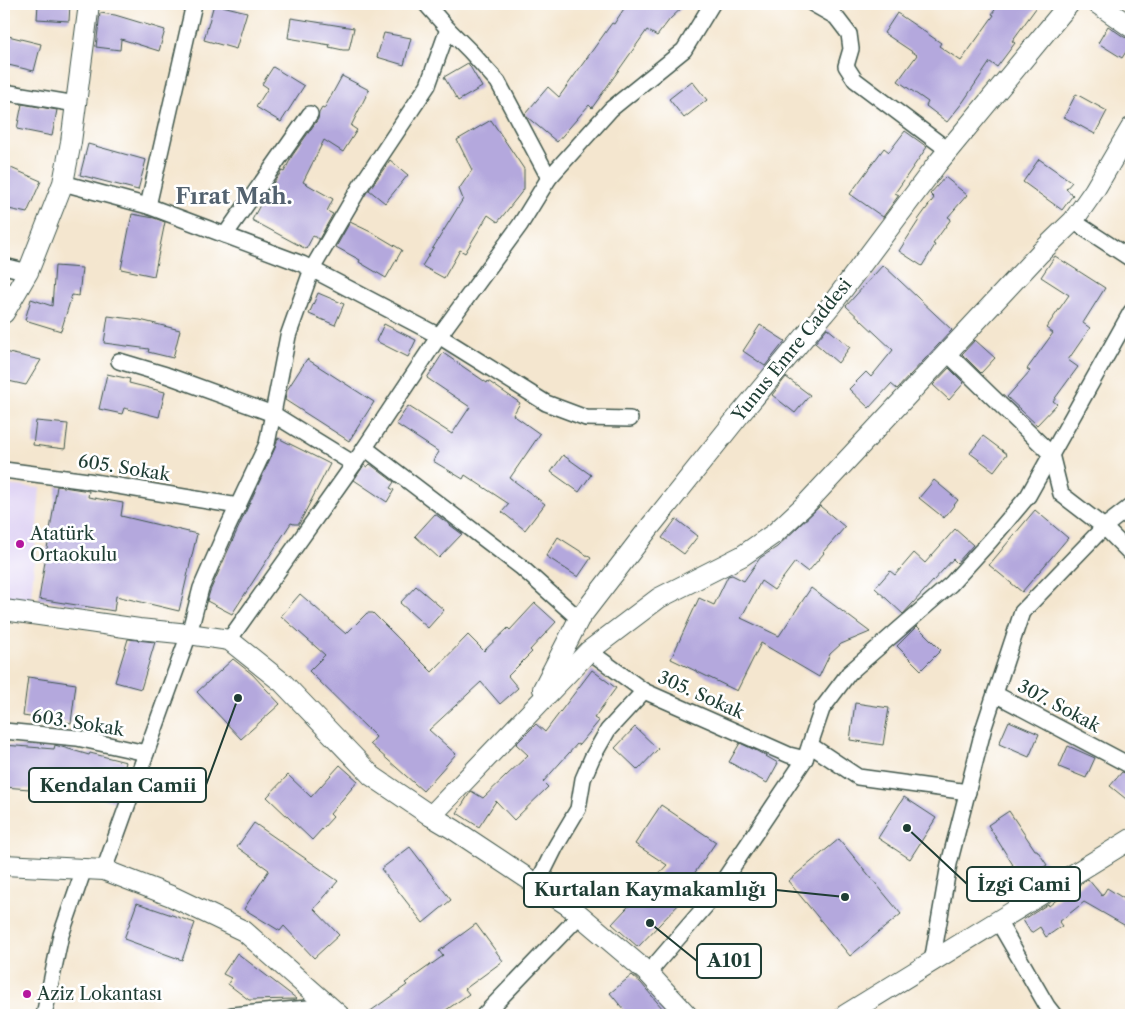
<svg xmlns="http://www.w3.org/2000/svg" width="1135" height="1019" viewBox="0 0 1135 1019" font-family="'Libre Caslon Text',serif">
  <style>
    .built { fill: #e0d4f4 }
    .building { fill: #b4a8dd }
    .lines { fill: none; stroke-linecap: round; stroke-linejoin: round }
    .minor-casing { stroke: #3f564b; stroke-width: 18 }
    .tertiary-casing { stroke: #3f564b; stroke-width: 22 }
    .minor { stroke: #fff; stroke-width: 15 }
    .tertiary { stroke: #fff; stroke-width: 20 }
    .poi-dot { fill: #b5179e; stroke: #fff; stroke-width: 2 }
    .labels { text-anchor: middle; stroke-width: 5; stroke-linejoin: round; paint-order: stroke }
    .street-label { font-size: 18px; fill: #1f3d34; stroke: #fff }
    .poi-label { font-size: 18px; fill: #1f3d34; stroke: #fff; text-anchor: start }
    .district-label { font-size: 22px; font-weight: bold; fill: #53626f; stroke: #fff }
    .leader { fill: none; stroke: #1f3d34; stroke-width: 2 }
    .callout-dot { fill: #1f3d34; stroke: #fff; stroke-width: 2 }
    .callout { fill: #fff; stroke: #1f3d34; stroke-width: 2 }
    .callout-label { font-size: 19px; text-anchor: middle; font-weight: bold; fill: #1f3d34 }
  </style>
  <rect width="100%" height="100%" fill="#fff"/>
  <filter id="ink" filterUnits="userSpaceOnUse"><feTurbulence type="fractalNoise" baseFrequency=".02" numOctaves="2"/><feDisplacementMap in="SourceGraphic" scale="10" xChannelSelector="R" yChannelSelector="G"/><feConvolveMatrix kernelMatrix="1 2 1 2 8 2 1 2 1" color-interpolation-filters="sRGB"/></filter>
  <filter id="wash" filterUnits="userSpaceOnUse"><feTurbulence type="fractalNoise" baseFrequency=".0096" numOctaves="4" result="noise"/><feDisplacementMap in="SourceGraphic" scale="20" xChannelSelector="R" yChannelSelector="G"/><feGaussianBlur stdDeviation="1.12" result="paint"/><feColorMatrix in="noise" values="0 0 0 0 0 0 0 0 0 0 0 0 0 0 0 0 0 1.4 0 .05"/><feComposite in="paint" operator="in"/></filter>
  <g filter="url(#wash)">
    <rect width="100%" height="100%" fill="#f4e6cf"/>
    <path class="built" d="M4,485L40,488L31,602L4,600Z"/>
    <g id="blocks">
      <g class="building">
        <path d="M38,4H70L69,21L37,19Z"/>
        <path d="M214,4L247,12L236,49L204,40Z"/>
        <path d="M627,4H686L670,19L657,36L647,30L592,108L589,105L557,142L527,117L525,114L548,87L559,97L612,23L614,24Z"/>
        <path d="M999,4H1039L1012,41L1015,43L997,67L990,62L963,102L947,122L926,106L928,102L898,81L917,55L884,33L897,13L941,43L939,46L961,61L994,15L992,14Z"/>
        <path d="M100,13L115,15L165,30L159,51L121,39L120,50L96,47Z"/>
        <path d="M291,18L354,28L349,50H343L329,47L330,45L288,38Z"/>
        <path d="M1108,26L1124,37L1131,39V44L1122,58L1098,43Z"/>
        <path d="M384,33L411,38L404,65L377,57Z"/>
        <path d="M4,35L41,44L34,71L4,64Z"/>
        <path d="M468,63L482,87L458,101L444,77Z"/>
        <path d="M273,67L304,86L281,122L256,107L268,88L262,84Z"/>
        <path d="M342,76L369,90L351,126L357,130L343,152L324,140L303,182L333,199L327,211L333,214L319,239L313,236L306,249L252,220L268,190L282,171L284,172L292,156L318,119L319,113L322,108L324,109Z"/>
        <path d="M692,81L707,100L684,118L669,99Z"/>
        <path d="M1076,94L1107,111L1095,134L1064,117Z"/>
        <path d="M22,104L57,110L52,136L17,129Z"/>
        <path d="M491,120L524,169V189L498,222L488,215L465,253L460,250L444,278L422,266L463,199L459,189L472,170L457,140Z"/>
        <path d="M905,131L927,147L895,193L899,195L883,217L850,194L884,148L889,152Z"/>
        <path d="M88,144L146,160L138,190L80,175Z"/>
        <path d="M1039,159L1072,182L1066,189L1073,195L1062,210L1023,182Z"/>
        <path d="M390,160L408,175L385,203L369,190Z"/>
        <path d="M4,165L41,181L27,213L4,208Z"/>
        <path d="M945,177L967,195L948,217L951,219L933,244L935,245L922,266L899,251L919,220H918L934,198L930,194Z"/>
        <path d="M132,214L154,218L165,222L154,276L121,269Z"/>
        <path d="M350,222L375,234L402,250L386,278L359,262L360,260L336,247Z"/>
        <path d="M1055,256L1105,288L1083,323L1090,328L1068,360L1078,367L1053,401L1057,404L1037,425L1007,397L1030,371L1027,369L1053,333L1046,328L1069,295L1041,277Z"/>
        <path d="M883,265L952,330L897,389L891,384L869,408L849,389L866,372L871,377L893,350L846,306Z"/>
        <path d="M55,266L82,268L79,296L72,295L61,331L25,320L31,299L52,306Z"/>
        <path d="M318,293L344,304L335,325L309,314Z"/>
        <path d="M108,316L140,320L180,330L173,358L148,352L149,349L104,343Z"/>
        <path d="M384,324L416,340L408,357L376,341Z"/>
        <path d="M760,325L785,341L765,366L743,351Z"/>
        <path d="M827,328L850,347L838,363L815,343Z"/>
        <path d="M975,340L995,358L981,373L962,354Z"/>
        <path d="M4,352L41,360L26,385L4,380Z"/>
        <path d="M443,353L487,383L488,381L520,403L513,415L540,434L510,478L545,504L525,530L502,512L509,504L465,475L463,479L433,461L439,452L396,424L408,406L452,434L470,407L427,378Z"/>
        <path d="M307,359L374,402L349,441L285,400L287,390Z"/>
        <path d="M949,368L964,383L949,400L933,385Z"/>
        <path d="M107,374L130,379L129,383L165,392L159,417L124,408L122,414L99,409Z"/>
        <path d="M786,377L810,395L795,413L772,395Z"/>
        <path d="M36,421L68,424L65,449L33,445Z"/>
        <path d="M983,436L1007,454L994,471L970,453Z"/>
        <path d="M278,438L330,464L299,524H294L291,523L232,614L207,601L210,591L235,535L275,448Z"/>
        <path d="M563,455L591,475L579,492L551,472Z"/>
        <path d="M370,464L394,482L390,488L394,490L387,502L354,480L364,465L367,467Z"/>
        <path d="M934,480L958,500L944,518L919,498Z"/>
        <path d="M57,486L89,491L88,497L123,503L121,516L197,534L179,611L116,596L114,611L39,599Z"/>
        <path d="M820,506L845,527L823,552L824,553L808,572L795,562L774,590L761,581L741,618L779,636L811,588L870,632L841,644L830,654L819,677L761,643L737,691L671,659L699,598L714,605L728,576L732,575L744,581L760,558L777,547Z"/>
        <path d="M1035,510L1068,538L1022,592L989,565Z"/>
        <path d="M435,514L462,534L439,558L415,536Z"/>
        <path d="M676,519L698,536L684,554L662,538Z"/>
        <path d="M955,529L973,545L957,563L953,559L903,614L875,588L890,571L895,575L914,553L925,563Z"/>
        <path d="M558,537L591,558L578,577L546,556Z"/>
        <path d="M416,586L444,610L428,628L400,603Z"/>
        <path d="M300,594L346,634L367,613H373L432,672L468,635L484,651L508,628L510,630L535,603L556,622L530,650L532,652L508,676L518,688L500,704L481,682L429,730L456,754L423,791L370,744L376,737L309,671L325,655L281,616Z"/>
        <path d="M917,626L941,650L921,670L897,646Z"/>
        <path d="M128,639L155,642L141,689L115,682Z"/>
        <path d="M233,659L252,674L280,704L241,739L197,692Z"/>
        <path d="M592,670L616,688L594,718L599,721L579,745L577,744L543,782L548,787L514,820L496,801L479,827L457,813L471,791L483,798L528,755L516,744L536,724L545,732Z"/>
        <path d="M28,677L76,684L71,723L23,716Z"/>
        <path d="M855,703L889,708L883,745L850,740Z"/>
        <path d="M1009,721L1039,734L1029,757L999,744Z"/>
        <path d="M635,727L658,749L638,770L615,748Z"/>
        <path d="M740,743L757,751L778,763L767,783L729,762Z"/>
        <path d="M4,745L54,749L55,745L89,755L90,753L126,762L116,802L80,792L81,787L43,776L42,790L4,787Z"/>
        <path d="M1068,746L1095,758L1086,778L1059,767Z"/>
        <path d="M340,765L358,781L330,814L333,817L312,840L267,797L288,775L311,797Z"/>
        <path d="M1122,772L1131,775V803L1110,786Z"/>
        <path d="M904,797L936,818L910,859L878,838Z"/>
        <path d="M661,805L716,842L678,897L682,901L638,947L612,924L667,865L635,844Z"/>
        <path d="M1009,811L1035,850H1037L1047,865L1021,882L1011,866L1013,865L988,825Z"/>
        <path d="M254,823L338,881L314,909L339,935L314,958L284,926L280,931L244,909L269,870L237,847Z"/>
        <path d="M839,839L901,914L850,956L788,881Z"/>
        <path d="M410,847L451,900L423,923L381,869Z"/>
        <path d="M1088,879L1102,896L1107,888L1131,903V929L1084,902L1059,922L1062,926L1046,937L1040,927L1031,933L1023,920L1048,904L1049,906L1060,897Z"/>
        <path d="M137,903L195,923L182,960L124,939Z"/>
        <path d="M476,924L503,961L465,989L469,994L439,1015H365L407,985L405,983L443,956L439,951Z"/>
        <path d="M237,953L297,999L249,1000L228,984L231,978L223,974Z"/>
        <path d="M632,975L641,983L668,1015H628L610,993Z"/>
      </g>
    </g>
  </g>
  <g filter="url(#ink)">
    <use href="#blocks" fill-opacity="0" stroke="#3f564b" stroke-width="1"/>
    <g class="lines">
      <defs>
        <g id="minor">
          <path d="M426,4L448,29L470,51L498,82L549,178"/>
          <path d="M813,4L836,17L849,34L851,49L846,66L855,80L948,150"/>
          <path d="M4,92L76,104"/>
          <path d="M63,183L148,206L302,264L439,336L546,403L586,418L630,419"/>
          <path d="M148,206L194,4"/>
          <path d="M1073,221L1131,259"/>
          <path d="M225,235L310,114"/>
          <path d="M4,266L28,272"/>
          <path d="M947,353L1051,454L1061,494L1104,527L1131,554"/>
          <path d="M119,361L166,375L273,414L354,464"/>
          <path d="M365,448L521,567L579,619"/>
          <path d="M4,470L88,481L238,506"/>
          <path d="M229,640L354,464L439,336L520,225L549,178L611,109L684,50L712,4"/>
          <path d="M589,651L644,691L789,755L805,759"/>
          <path d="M995,694L1131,766"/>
          <path d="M4,731L77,738L146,753"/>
          <path d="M810,745L858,777L968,792"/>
          <path d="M104,870L189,634L201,588L226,531L267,444L288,336L312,269L360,187L428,85L448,29"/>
          <path d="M537,884L556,846L578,809L583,779L592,758L608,730L644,691"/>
          <path d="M998,921L1047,1006L1054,1015"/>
          <path d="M932,962L949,864L984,727L1022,612L1104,527L1131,506"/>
          <path d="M648,973L709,902L805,759L822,709L849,673L951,584L990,541L1028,496L1131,312"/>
          <path d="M44,1015L61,935L84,869"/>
          <path d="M232,1015L329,1006"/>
          <path d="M484,1015L580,915"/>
        </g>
        <g id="tertiary">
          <path d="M1098,4L1131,27"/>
          <path d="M4,313L28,272L63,183L71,142L89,4"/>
          <path d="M4,610L139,629L189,634L229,640L283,683L372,776L431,816L453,829L569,906L648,973L687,1015"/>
          <path d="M543,689L579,619L649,528L737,418L832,304L937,164L1069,4"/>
          <path d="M431,816L589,651L659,598L742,556L775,533L806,504L1040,253L1073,221L1094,191L1131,128"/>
          <path d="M4,865L104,870L171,896L244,931L339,1015"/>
          <path d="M845,1015L1131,839"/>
        </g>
      </defs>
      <use href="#minor" class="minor-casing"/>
      <use href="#tertiary" class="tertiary-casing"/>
      <use href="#minor" class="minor"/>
      <use href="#tertiary" class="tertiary"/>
    </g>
  </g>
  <g class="poi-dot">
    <circle cx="20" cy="544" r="5"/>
    <circle cx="27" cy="994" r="5"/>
  </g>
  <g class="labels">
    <g class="street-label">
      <text transform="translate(792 350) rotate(-51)" y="6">Yunus Emre Caddesi</text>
      <text transform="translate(124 468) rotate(9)" y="6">605. Sokak</text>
      <text transform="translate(701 695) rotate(24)" y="6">305. Sokak</text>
      <text transform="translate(1059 706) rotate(28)" y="6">307. Sokak</text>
      <text transform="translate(78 723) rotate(9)" y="6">603. Sokak</text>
    </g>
    <g class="poi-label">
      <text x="30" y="540">Atatürk<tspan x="30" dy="21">Ortaokulu</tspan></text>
      <text x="37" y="1000">Aziz Lokantası</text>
    </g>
    <g class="district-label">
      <text x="234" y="204">Fırat Mah.</text>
    </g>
  </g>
  <path class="leader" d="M238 698L206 785M907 828L967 884M845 897L776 890M650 923L697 961"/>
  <g class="callout-dot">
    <circle cx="238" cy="698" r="5"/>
    <circle cx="907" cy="828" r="5"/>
    <circle cx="845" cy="897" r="5"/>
    <circle cx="650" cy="923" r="5"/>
  </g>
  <g class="callout">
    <rect x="29" y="768" width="177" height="34" rx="5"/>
    <rect x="967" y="867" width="113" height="34" rx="5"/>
    <rect x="524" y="873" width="252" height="34" rx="5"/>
    <rect x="697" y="944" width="64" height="34" rx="5"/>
  </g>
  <g class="callout-label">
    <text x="118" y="792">Kendalan Camii</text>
    <text x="1024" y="891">İzgi Cami</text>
    <text x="650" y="896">Kurtalan Kaymakamlığı</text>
    <text x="729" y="967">A101</text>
  </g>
  <rect width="1135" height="1019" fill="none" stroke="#fff" stroke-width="20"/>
</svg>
